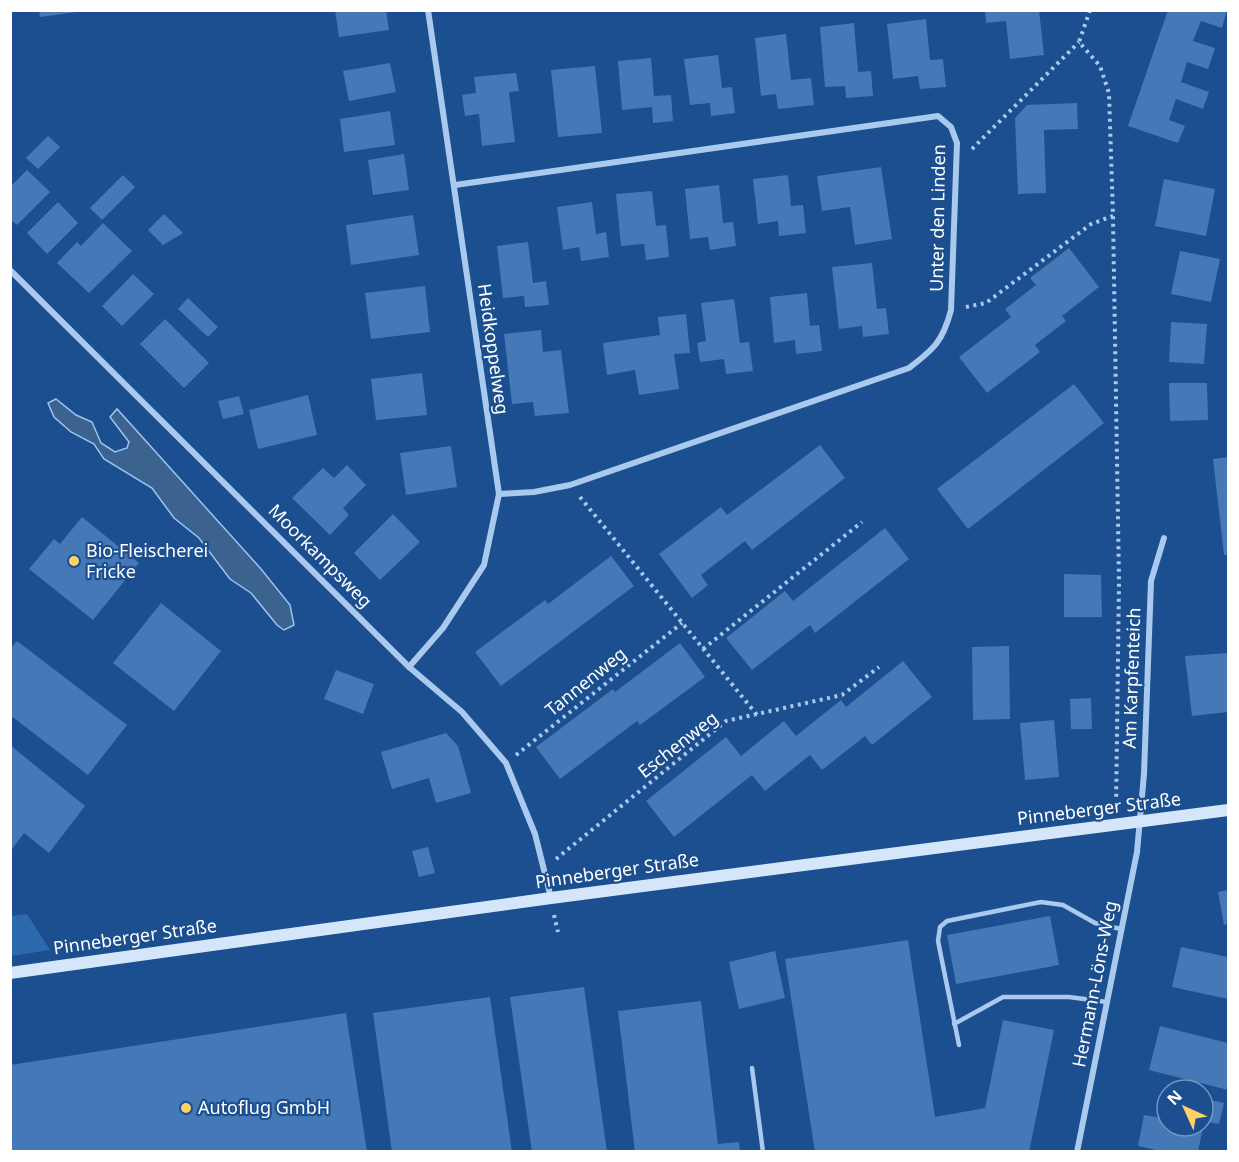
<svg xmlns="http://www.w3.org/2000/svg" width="1239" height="1162" viewBox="0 0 1239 1162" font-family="'Noto Sans',sans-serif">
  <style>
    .green { fill: #2e69ad }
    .water { fill: #3c6290; stroke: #9cc4f0; stroke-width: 1.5 }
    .building { fill: #4478b7 }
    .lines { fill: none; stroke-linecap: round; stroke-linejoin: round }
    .path { stroke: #a9c9ee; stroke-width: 4; stroke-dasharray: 3 4.5; stroke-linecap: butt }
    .service { stroke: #a9c9ee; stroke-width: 4.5 }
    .minor { stroke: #a9c9ee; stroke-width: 6 }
    .secondary { stroke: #d6e6fa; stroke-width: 12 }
    .poi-dot { fill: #ffd166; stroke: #1b4f8f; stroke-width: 2 }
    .labels { text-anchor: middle; stroke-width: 4.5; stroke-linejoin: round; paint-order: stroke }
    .street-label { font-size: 18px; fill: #fff; stroke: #1b4f8f }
    .poi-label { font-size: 18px; fill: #fff; stroke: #1b4f8f; text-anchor: start }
  </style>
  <rect width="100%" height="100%" fill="#1b4f8f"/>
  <path class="green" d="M27,914L50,950L11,956V916Z"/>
  <path class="water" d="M56,399L76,415L92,422L101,443L115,452L127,448L129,442L110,417L117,409L261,569L290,605L294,625L284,630L277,625L251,593L230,579L199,538L174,518L152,488L104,459L94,444L71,432L54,417L48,403Z"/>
  <g class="building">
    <path d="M39,10H77V12L40,17Z"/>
    <path d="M335,10H386L389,30L339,37Z"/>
    <path d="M985,10H1039L1044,55L1010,59L1006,21L986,23Z"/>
    <path d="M1168,10H1227L1222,28L1201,21L1193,41L1215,48L1208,69L1187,62L1181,82L1209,92L1203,109L1176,99L1169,120L1185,126L1178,143L1128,126Z"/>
    <path d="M926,19L930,60L943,59L946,87L920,89L918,76L893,79L887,24Z"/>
    <path d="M854,23L858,72L871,71L873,96L846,98L845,86L825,87L820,27Z"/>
    <path d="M786,34L791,80L811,78L814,105L778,109L776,94L761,96L755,38Z"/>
    <path d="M718,55L722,88L732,87L735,113L711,116L710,103L690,105L684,59Z"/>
    <path d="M651,58L654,96L671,95L673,121L653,123L652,107L622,110L618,61Z"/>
    <path d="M390,63L396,92L349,101L343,71Z"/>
    <path d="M595,66L602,133L558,137L551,70Z"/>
    <path d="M516,73L519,91L509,92L515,142L482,146L479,114L465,116L462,95L476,93L474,77Z"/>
    <path d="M1077,103L1078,129L1044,130L1046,193L1018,194L1015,118L1027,105Z"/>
    <path d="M390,111L395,145L344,152L340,119Z"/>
    <path d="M48,136L60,147L38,169L26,158Z"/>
    <path d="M404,154L409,190L373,195L368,160Z"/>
    <path d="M881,167L892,239L855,245L850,207L822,211L817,176Z"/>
    <path d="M27,170L50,192L17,225L10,219V187Z"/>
    <path d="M123,175L135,187L102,220L90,208Z"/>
    <path d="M788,175L791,206L803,205L806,233L779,236L778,221L758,224L753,179Z"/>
    <path d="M1164,179L1215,189L1206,236L1155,226Z"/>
    <path d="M719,185L723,223L733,222L736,246L710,250L708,237L690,239L685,189Z"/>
    <path d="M652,191L656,226L666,225L669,257L646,260L644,244L621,246L616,194Z"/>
    <path d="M58,202L78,223L47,254L27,233Z"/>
    <path d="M592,202L596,234L606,232L609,257L581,261L579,247L563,250L557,207Z"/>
    <path d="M164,214L183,233L163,245L148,230Z"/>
    <path d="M413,215L419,255L351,265L346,225Z"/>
    <path d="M103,223L132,251L89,293L57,263L77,242L81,246Z"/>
    <path d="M528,242L533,283L546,281L549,305L525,307L524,296L503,298L497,246Z"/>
    <path d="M1069,248L1099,287L1062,316L1066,321L1035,345L1040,352L987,393L959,357L1011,317L1005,309L1036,285L1030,278Z"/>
    <path d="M1180,251L1220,259L1211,302L1171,294Z"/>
    <path d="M872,263L877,309L886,308L889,334L863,337L862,326L839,329L832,267Z"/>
    <path d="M133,274L154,294L122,326L102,306Z"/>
    <path d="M425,286L430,332L371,339L365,293Z"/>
    <path d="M807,293L810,326L819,325L822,351L796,354L795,340L774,343L770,297Z"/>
    <path d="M188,298L218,327L208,337L178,309Z"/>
    <path d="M734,299L740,343L749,342L753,371L726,374L724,359L700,362L697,343L706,341L701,303Z"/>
    <path d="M686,314L690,353L674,354L679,389L639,395L635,370L607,375L603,343L660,335L658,317Z"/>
    <path d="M165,319L209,363L184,388L140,344Z"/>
    <path d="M1171,322L1207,324L1204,364L1169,362Z"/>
    <path d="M541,330L543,352L561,350L569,413L535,416L533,402L512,404L504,334Z"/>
    <path d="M422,373L427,415L376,420L371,379Z"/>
    <path d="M1169,383H1207L1208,420L1170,421Z"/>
    <path d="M1074,384L1104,423L968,529L937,489Z"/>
    <path d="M308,395L317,435L258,449L249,410Z"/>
    <path d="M239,396L244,414L223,419L218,401Z"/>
    <path d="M820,445L845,478L752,550L745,541L701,575L708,585L692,598L659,554L721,507L727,515Z"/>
    <path d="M451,446L457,487L406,495L400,453Z"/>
    <path d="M1228,457V555H1224L1213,459Z"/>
    <path d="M347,465L366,485L343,508L349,515L330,535L292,498L323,468L334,478Z"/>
    <path d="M393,514L420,542L380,580L354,553Z"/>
    <path d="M82,517L139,563L93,620L29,569L54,539L60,544Z"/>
    <path d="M885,528L909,559L815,633L810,625L752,670L726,638L785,591L793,601Z"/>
    <path d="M611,556L634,586L501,686L475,652L545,600L548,604Z"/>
    <path d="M1064,574L1101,575L1102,617H1064Z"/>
    <path d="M161,603L221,651L174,711L113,663Z"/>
    <path d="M17,641L127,725L88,775L10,715V649Z"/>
    <path d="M680,643L705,677L640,725L637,721L560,779L536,747L613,689L615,692Z"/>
    <path d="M1009,646L1010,719L973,720L972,647Z"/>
    <path d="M1228,653V712L1192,716L1185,656Z"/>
    <path d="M903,661L932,697L872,745L865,736L822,770L810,755L765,791L752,775L674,837L646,801L726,737L741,756L784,721L796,736L841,700L846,707Z"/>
    <path d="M336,670L374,684L363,714L324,699Z"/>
    <path d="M1091,698L1092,729H1071L1070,699Z"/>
    <path d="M1054,720L1059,777L1025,780L1020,723Z"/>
    <path d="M446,733L458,746L471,793L436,803L429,778L392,789L381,752Z"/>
    <path d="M10,745L85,806L49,853L24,833L10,852Z"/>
    <path d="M428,847L435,873L419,877L412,851Z"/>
    <path d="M1228,890V924L1224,925L1218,892Z"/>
    <path d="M1050,916L1059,965L956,984L947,935Z"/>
    <path d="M908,940L935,1117L985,1108L1003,1020L1054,1030L1029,1152H815L785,959Z"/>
    <path d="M1181,947L1228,957V999L1172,987Z"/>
    <path d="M775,951L785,998L739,1009L729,962Z"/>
    <path d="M584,987L607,1152H532L510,997Z"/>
    <path d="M490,997L512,1152H392L373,1013Z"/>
    <path d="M701,1001L718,1144L739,1142L740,1152H635L618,1011Z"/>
    <path d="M346,1013L367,1152H10V1065Z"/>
    <path d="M1160,1026L1228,1043V1090L1149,1070Z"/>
    <path d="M1203,1098L1224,1103L1219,1124L1203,1121Z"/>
    <path d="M1144,1115L1167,1119V1126L1203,1127L1198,1152H1165L1138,1146Z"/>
  </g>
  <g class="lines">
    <g class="path">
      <path d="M1090,10L1079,42L1100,66L1109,93L1113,216L1119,581L1116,810"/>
      <path d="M972,149L1079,42"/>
      <path d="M966,307L986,303L1091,224L1113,216"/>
      <path d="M580,497L757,715"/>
      <path d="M703,649L862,522"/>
      <path d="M516,755L682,623"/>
      <path d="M556,859L726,721L842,695L879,667"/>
      <path d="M554,915L558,932"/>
    </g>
    <g class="service">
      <path d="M954,1024L1003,997H1069L1107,1002"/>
      <path d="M959,1045L938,941L940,927L947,921L1041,902L1063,905L1095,923L1121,929"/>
      <path d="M752,1068L763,1152"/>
    </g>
    <g class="minor">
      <path d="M455,185L938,116L951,127L957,143L951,310C943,341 934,349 909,368L570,485L534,492L499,494"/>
      <path d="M10,270L409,667L462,712L506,763L535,834L551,898"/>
      <path d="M409,667L443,628L484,565L499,494L428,10"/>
      <path d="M1077,1152L1137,852L1144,774L1151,581L1164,538"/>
    </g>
    <path class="secondary" d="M10,973L551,898L1228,810"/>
  </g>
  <g class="poi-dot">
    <circle cx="74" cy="561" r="6"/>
    <circle cx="186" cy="1108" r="6"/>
  </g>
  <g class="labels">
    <g class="street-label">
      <text transform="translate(938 218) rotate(-89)" y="6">Unter den Linden</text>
      <text transform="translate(493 349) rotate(82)" y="6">Heidkoppelweg</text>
      <text transform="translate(320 556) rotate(45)" y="6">Moorkampsweg</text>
      <text transform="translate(1132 678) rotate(-88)" y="6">Am Karpfenteich</text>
      <text transform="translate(586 682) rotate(-39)" y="6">Tannenweg</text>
      <text transform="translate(678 745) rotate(-38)" y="6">Eschenweg</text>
      <text transform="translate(1099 809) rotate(-7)" y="6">Pinneberger Straße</text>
      <text transform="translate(617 871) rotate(-8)" y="6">Pinneberger Straße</text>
      <text transform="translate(135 937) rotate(-8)" y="6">Pinneberger Straße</text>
      <text transform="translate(1095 984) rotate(-79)" y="6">Hermann-Löns-Weg</text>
    </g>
    <g class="poi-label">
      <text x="86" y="557">Bio-Fleischerei<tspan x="86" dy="21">Fricke</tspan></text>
      <text x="198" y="1114">Autoflug GmbH</text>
    </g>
  </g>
  <rect width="1239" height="1162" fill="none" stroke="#ffffff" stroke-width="24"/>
  <g transform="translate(1185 1108) rotate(315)"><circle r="28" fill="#1b4f8f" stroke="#7695bc" stroke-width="1.5"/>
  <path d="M0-4.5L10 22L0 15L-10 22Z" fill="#ffd166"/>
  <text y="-9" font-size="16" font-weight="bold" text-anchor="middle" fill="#ffffff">N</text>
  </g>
</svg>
